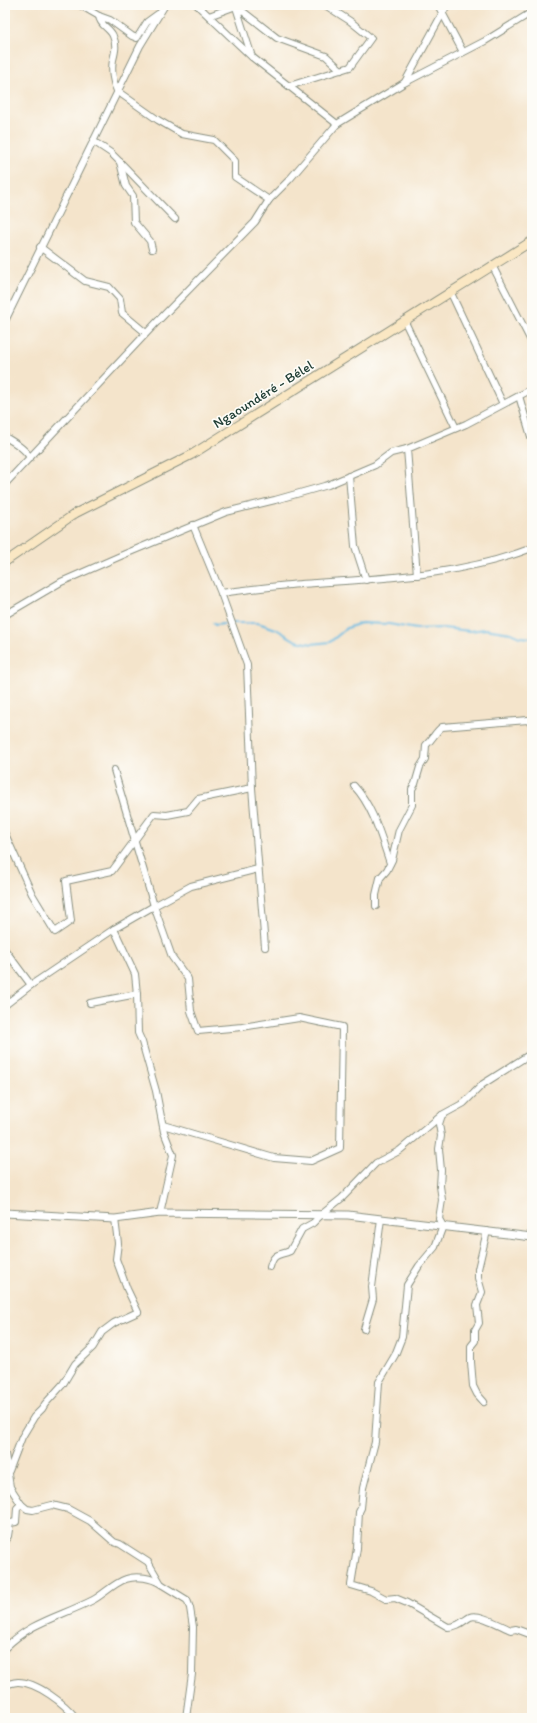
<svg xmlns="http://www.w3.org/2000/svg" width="537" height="1723" viewBox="0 0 537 1723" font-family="Itim,sans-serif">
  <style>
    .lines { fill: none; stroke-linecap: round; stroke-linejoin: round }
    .stream { stroke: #65bae2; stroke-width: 2 }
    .minor-casing { stroke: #8a9080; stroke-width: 8 }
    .tertiary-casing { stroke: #8a9080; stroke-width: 9 }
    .secondary-casing { stroke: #8a9080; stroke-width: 10 }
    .minor { stroke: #fff; stroke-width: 6 }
    .tertiary { stroke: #fff; stroke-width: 7 }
    .secondary { stroke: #fae7c3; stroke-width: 8 }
    .labels { text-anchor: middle; stroke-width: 3.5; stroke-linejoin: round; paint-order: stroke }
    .street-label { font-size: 14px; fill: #1f3d34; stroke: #fdfcf7 }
  </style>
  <rect width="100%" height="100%" fill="#fdfcf7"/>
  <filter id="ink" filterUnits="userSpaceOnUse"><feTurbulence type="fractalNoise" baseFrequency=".025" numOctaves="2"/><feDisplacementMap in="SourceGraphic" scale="8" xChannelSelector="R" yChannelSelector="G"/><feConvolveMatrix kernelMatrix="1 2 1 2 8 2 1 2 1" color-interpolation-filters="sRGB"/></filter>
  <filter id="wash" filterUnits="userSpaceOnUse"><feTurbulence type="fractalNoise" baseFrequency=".012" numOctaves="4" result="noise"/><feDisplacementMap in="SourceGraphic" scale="16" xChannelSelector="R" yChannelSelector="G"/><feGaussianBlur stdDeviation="0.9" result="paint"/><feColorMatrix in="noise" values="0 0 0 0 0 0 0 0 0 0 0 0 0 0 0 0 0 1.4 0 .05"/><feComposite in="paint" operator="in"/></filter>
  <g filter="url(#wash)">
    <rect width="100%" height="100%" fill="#f4e4cb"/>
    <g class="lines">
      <path class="stream" d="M213,623L215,625L233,623H258L276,629L296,641L312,644L330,642L347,628L361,623L389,624L416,629L443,628L470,631L485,629L511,633L520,637L532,638"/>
    </g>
  </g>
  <g filter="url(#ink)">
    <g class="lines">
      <defs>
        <g id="minor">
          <path d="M80,5L99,16L110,20L132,36L137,38L147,22L158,14"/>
          <path d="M197,5L252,57L337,124L404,83L485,41L532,12"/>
          <path d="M438,5L463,52"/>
          <path d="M236,7L252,57"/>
          <path d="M99,16C100,26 110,28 113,36C117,45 115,52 113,60C111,70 113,83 117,91L158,120L182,134L214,140L235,161V177L269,200"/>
          <path d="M209,16L236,6L277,38L326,56L341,70"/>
          <path d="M405,82L447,5"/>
          <path d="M289,86L350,67L371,38L350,21L325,5"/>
          <path d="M93,141L111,153L124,166L175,219"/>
          <path d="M120,162L126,186L133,196L134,222L150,241L152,249"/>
          <path d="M40,247L85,281L109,287L120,299L122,313L146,333"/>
          <path d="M492,265L532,343"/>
          <path d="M450,291L503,404"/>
          <path d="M404,320L456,428"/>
          <path d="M5,321L140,46L165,5"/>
          <path d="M519,396L532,440"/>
          <path d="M5,437C14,442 26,449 30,458"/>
          <path d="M407,449L417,575"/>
          <path d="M349,476L355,546L366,580"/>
          <path d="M5,484L156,323L255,222L269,200L289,180L337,124"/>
          <path d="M193,525L221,593L247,665L252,788"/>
          <path d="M221,593C244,590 267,587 290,585C372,578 455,578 532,548"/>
          <path d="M5,615L61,582L125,554L226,512L275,500L328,485L375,465L391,453L407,449L466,424L532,389"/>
          <path d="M114,770L154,906L172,957L188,979L191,1011L198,1031L242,1027L299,1018L342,1027L340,1148L311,1161L274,1158L163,1125"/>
          <path d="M354,786C373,806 381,837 390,863"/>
          <path d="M5,834L32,894L55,932L71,921L66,881L112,871L154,814L167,815L188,811L198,799L252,788L265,947"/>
          <path d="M376,906V895L380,878L387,870L392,860L399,830L412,805V789L415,784L420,767L425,759L426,745C433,739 435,732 442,727L528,720L532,725"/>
          <path d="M114,929L135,974L137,994"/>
          <path d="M5,950L31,985"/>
          <path d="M90,1003L137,994L138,1033L142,1042L156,1091L164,1132L173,1155L160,1213"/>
          <path d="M5,1005L31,985L114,929L154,906L191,886L258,869"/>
          <path d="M442,1115L439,1124L441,1136L439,1149L441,1170L440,1186L442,1200L439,1219L443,1226L435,1247L419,1266L407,1285L402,1337L395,1355L379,1382L375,1442L363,1488L361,1508L359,1512L357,1548L351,1585L371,1591L386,1599L395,1598L407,1603L448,1627C457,1627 462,1622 470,1617C479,1613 501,1626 511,1630L516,1629L532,1635"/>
          <path d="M270,1267C274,1252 279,1256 290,1251L302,1229L313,1223L322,1214L342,1198L376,1163L399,1151L442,1115L464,1103L483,1084L532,1053"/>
          <path d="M364,1329L373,1299L372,1287L381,1219"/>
          <path d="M484,1402L477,1394L473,1386L471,1362V1346L475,1341V1330L479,1323L477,1305L482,1292L478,1278V1269L487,1231"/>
          <path d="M5,1454L10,1487L21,1504L27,1509L33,1510L52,1505L68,1509L90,1521L114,1542L120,1544L148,1562L161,1584L187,1600L190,1608L193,1627L192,1674L186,1718"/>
          <path d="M9,1471L22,1437L34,1417L42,1409L45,1404L63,1384L75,1364L93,1347L102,1332L114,1323L138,1312L127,1289L116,1259L118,1243L115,1219"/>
          <path d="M5,1540L8,1536L10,1523L16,1522L17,1508L21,1504"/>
          <path d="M5,1648C32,1621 60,1617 93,1600C104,1594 114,1583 126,1579C137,1575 152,1578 161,1584"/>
          <path d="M5,1685C9,1684 14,1682 18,1682C37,1682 65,1704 76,1718"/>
        </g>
        <path id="tertiary" d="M5,1213L115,1219L160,1213L348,1215L532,1237"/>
        <path id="secondary" d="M5,562L76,513L191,455L532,241"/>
      </defs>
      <use href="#minor" class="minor-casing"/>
      <use href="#tertiary" class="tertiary-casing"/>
      <use href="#secondary" class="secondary-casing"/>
      <use href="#minor" class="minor"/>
      <use href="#tertiary" class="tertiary"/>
      <use href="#secondary" class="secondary"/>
    </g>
  </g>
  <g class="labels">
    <g class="street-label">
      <text transform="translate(263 394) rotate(-32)" y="5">Ngaoundéré - Bélel</text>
    </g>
  </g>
  <rect width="537" height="1723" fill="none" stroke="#fdfcf7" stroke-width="20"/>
</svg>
